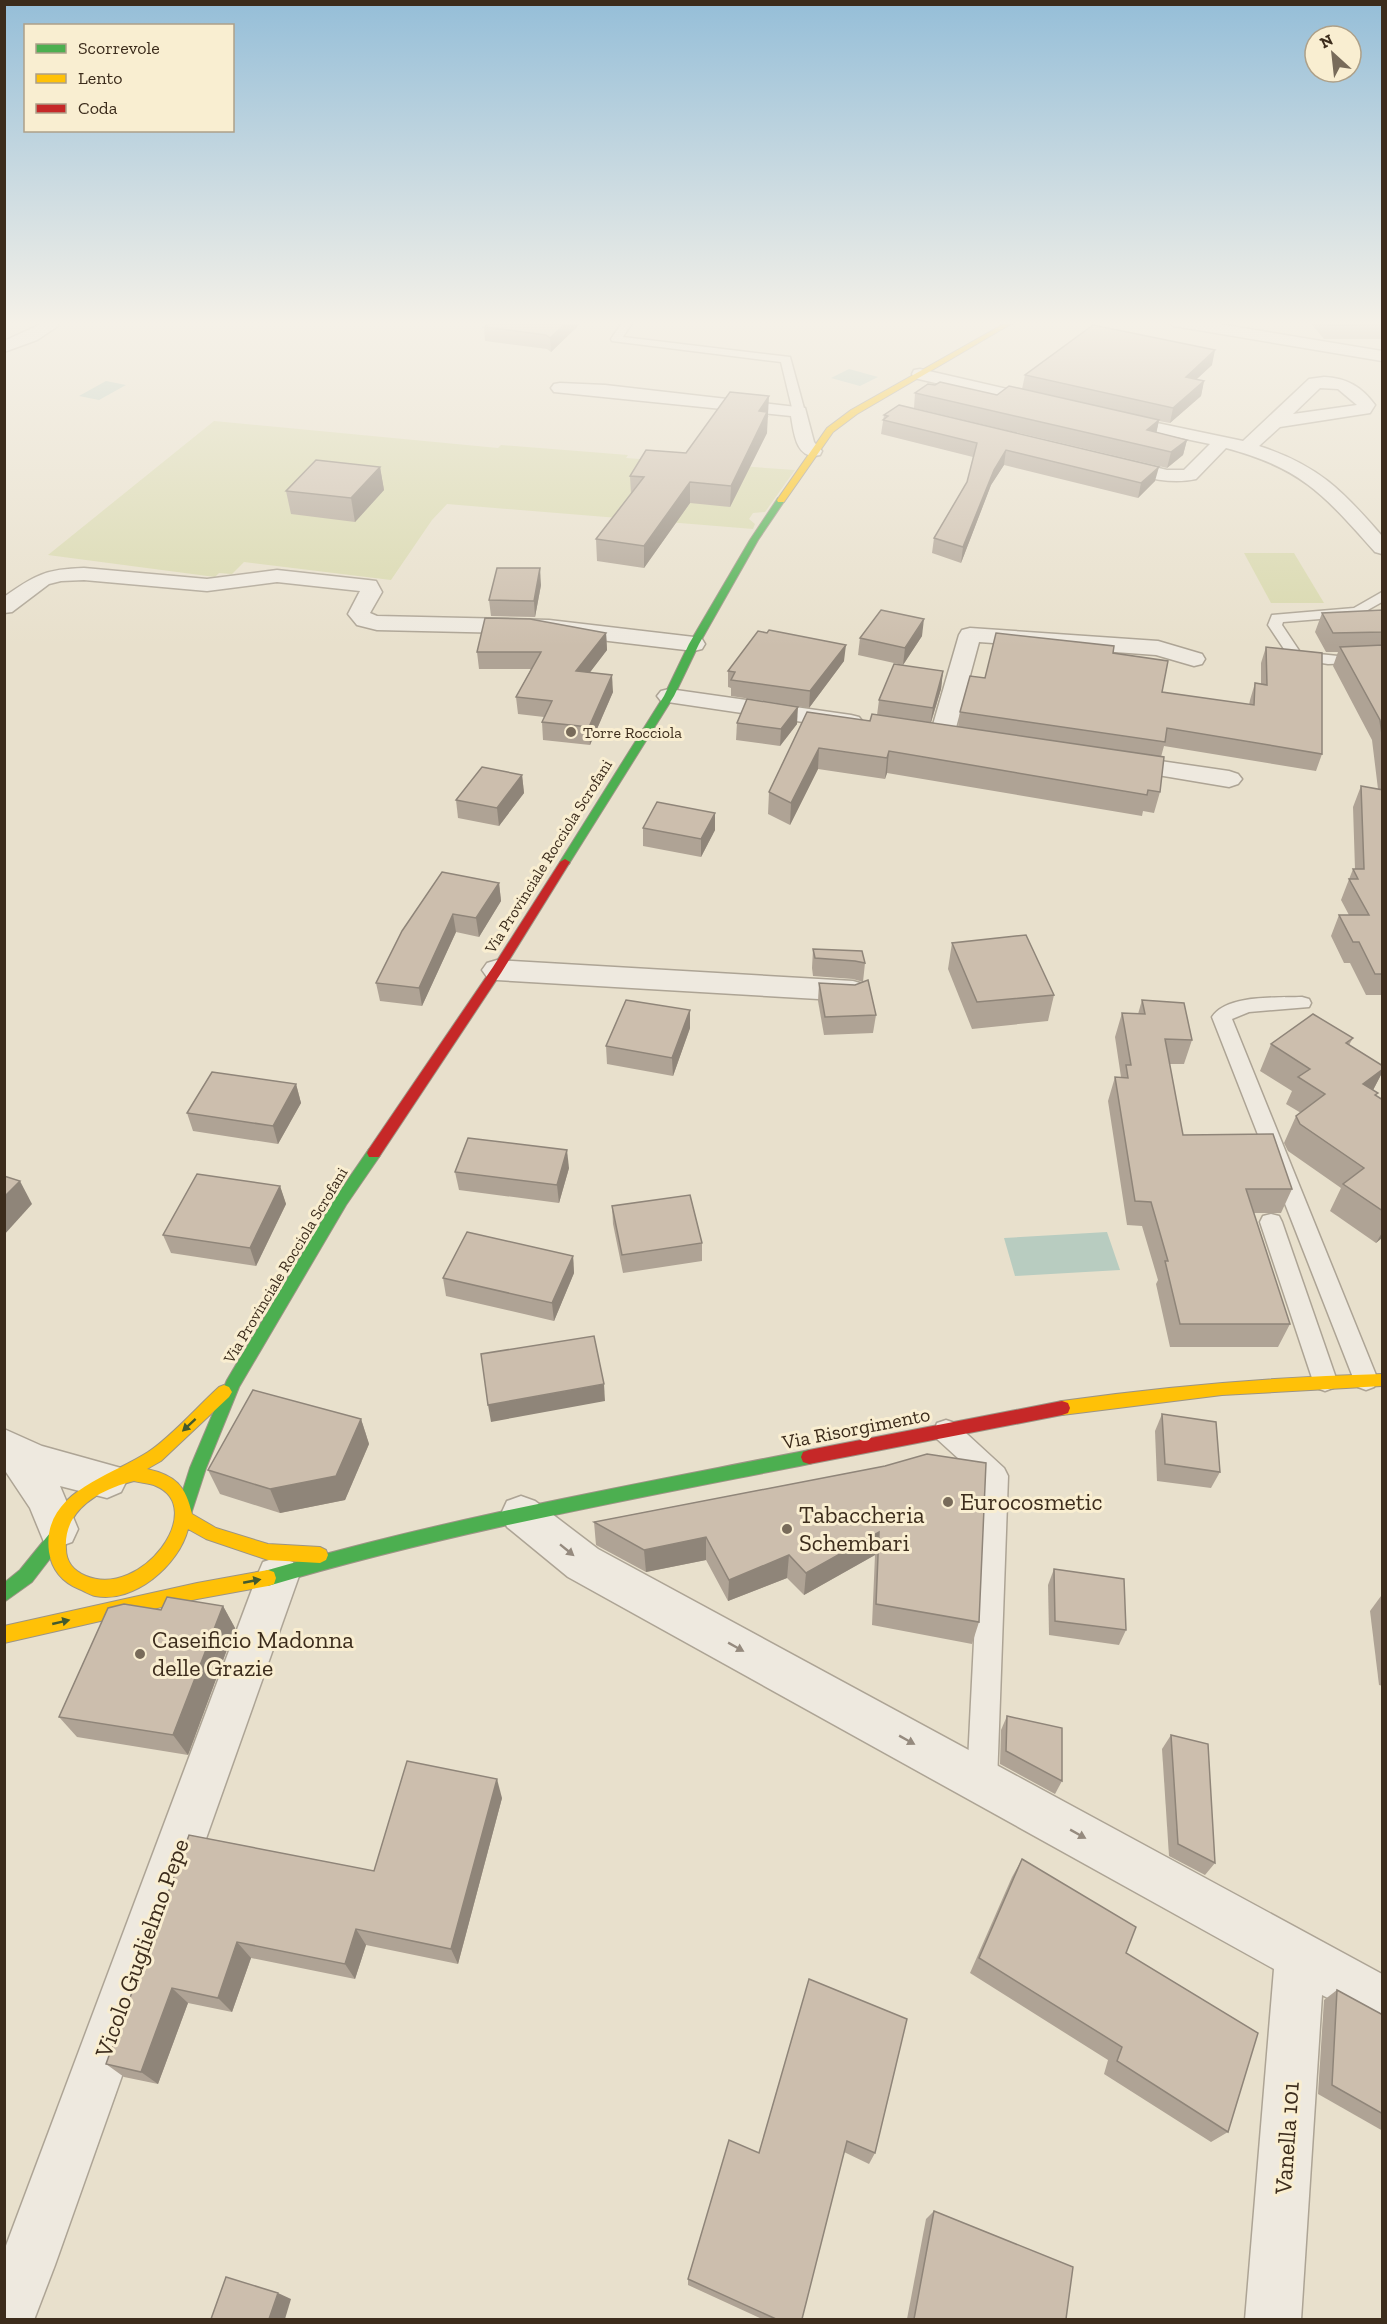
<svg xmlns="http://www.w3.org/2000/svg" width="1387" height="2324" viewBox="0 0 1387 2324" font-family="'Zilla Slab',serif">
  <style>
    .green { fill: #d8d8ad }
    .water { fill: #b8ccc0 }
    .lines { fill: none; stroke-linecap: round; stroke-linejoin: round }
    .lane-casing { stroke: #ada495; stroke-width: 3 }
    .street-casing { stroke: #ada495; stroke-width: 3 }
    .fast-casing { stroke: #9c9485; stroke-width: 2 }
    .slow-casing { stroke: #9c9485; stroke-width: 2 }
    .jam-casing { stroke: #9c9485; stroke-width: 2 }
    .lane { fill: #eee9df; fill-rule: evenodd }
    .street { fill: #eee9df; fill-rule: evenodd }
    .fast { fill: #4caf50; fill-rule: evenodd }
    .slow { fill: #ffc107; fill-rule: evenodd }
    .jam { fill: #c62828; fill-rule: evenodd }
    .wall { fill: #afa395 }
    .shaded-wall { fill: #8f8579 }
    .building { fill: #ccbead; stroke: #8f8579; stroke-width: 1.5 }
    .oneway { fill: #425a2e }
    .oneway2 { fill: #958a7e }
    .poi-dot { fill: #786b5a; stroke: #f9eed1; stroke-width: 2 }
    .labels { text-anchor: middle; stroke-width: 6; stroke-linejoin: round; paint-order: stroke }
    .far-poi-label { font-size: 16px; fill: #3c2c1c; stroke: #f9eed1; text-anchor: start }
    .far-street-label { font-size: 16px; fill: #3c2c1c; stroke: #f9eed1 }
    .street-label { font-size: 20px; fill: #3c2c1c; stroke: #f9eed1 }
    .near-poi-label { font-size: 24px; fill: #3c2c1c; stroke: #f9eed1; text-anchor: start }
    .near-street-label { font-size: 24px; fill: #3c2c1c; stroke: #f9eed1 }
  </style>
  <rect width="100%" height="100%" fill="#e8e0cc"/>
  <g class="green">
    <path d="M214,421L498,448L501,445L628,455L626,458L795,470L765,512L753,513L749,519L755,524L753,529L447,504L432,520L391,580L244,562L232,574L219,573L215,577L48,555Z"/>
    <path d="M1244,553H1294L1324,603H1271Z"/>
  </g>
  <g class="water">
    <path d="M849,369L878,377L860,386L831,378Z"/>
    <path d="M106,381L126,385L99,400L79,396Z"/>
    <path d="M1107,1232L1120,1270L1015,1276L1004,1238Z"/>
  </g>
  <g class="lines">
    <defs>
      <g id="lane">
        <path d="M623,321H633L623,337L790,357L805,412L799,415L793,412L781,362L612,341L611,339Z"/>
        <path d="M1382,592V602L1357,616L1283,622L1282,625L1300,652L1338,656L1382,654V662L1328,664L1290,658L1268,625L1272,615L1354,608Z"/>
        <path d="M1302,997L1309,999L1311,1003L1309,1007L1249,1012L1232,1019L1378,1380L1374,1387L1366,1390L1358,1387L1354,1380L1212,1017C1227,994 1278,998 1302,997Z"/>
        <path d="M1271,1214L1279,1216L1282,1222L1337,1381L1333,1388L1325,1391L1317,1388L1313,1381L1260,1222L1263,1216Z"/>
        <path d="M946,1420L955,1423L1004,1468L1008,1476L997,1782L992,1792L982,1797L972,1792L967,1782L982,1480L937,1439L934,1431L937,1423Z"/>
      </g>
      <g id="street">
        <path d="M39,321H55L58,326L37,340L4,352V341L41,324Z"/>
        <path d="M1166,321H1201L1382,351V361L1174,326Z"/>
        <path d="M920,369L1050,399L1053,403L1050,407L1044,408L914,378L912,374L914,370Z"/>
        <path d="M1324,377C1347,378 1362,387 1375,405L1370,413L1280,427L1259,446C1318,465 1343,491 1382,536V554L1375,552C1325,496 1302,468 1226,448L1196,479C1166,486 1135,474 1106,467L1104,463L1106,459L1113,457L1167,470H1184L1210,444L1108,423L1105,419L1108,415L1114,414L1243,441L1309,379ZM1320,388L1338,389L1357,405L1293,414Z"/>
        <path d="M560,383L605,385L805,408L814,442L822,451L820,455C796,461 794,433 791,416L554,392L551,388L554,384Z"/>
        <path d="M84,568L207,579L277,570L368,580L376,581L382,592L370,613L377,616L549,620L694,637L702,639L705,644L702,649L694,651L549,634L377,630L357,625L348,614L360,591L277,582L207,591L84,580L61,581L49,584L12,612L4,613V597C35,575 46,569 84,568Z"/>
        <path d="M970,628L1158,641L1202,654L1205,659L1202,664L1194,666L1156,655L979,642L954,735L951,740L942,742L933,740L930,735L959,635L962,630Z"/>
        <path d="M669,689L851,715L859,717L863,722L859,727L851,729L661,701L657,696L661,691Z"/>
        <path d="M1119,755L1229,771L1238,774L1242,779L1238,784L1229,787L1110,767L1107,762L1110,757Z"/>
        <path d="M497,960L853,981L863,984L868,991L863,998L853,1001L497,980L487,977L482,970L487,963Z"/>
        <path d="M4,1429L42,1446L121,1468L127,1480L121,1492L107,1498L60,1486L78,1529L72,1542L58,1547L44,1542L30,1508L4,1469Z"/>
        <path d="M521,1496L535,1501L598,1549L1382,1974V2026L1322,1995L1301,2320H1245L1274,1969L568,1577L507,1527L501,1514L507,1501Z"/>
        <path d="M278,1557L293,1562L299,1576L55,2265L34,2320H4V2251L257,1576L263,1562Z"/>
      </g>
      <g id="fast">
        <path d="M778,498L785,500L758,540L699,644L674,696L570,862L569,864H561L560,862L664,696L689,644L750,540Z"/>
        <path d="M374,1148L381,1153L379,1157L346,1205L239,1387L206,1468L191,1514L185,1516L179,1514L177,1509L190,1468L227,1380L336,1197L369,1149Z"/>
        <path d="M809,1450L815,1452L817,1457L815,1462L809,1464C628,1500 446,1533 268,1586L262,1584L260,1578L262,1572L268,1570C446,1518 628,1486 809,1450Z"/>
        <path d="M56,1530L62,1533L64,1538L62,1543L32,1582L4,1602V1583L20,1570L50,1533Z"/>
      </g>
      <g id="slow">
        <path d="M1009,321H1016L857,414L833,432L784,502H778L777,500L827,428L851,410Z"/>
        <path d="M1382,1374V1386L1222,1395L1062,1415L1056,1413L1054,1408L1056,1403L1062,1401C1168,1386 1275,1377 1382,1374Z"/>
        <path d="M224,1385L229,1387L232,1392L229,1397L161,1461L147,1469C175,1475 186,1486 192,1514L216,1528L268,1544L320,1547L326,1550L328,1555L326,1560L320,1563L268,1560L206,1539L188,1529C179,1565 134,1604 95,1596C90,1595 84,1591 79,1589C62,1582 52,1570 49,1552C41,1492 110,1477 148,1452C170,1438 198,1406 219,1387ZM134,1481C141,1483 150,1483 156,1486C208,1508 142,1599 86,1576C74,1571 66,1562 66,1549C63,1509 101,1489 134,1481Z"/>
        <path d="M268,1570L274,1572L276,1578L274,1584L268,1586L197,1599L4,1643V1626L197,1583Z"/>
      </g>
      <g id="jam">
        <path d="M565,859L570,862L501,973L379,1157H369L367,1153L369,1149L493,967L560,862Z"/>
        <path d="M1062,1401L1068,1403L1070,1408L1068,1413L1062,1415L809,1464L803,1462L801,1457L803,1452L809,1450Z"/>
      </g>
    </defs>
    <use href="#lane" class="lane-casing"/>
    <use href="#street" class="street-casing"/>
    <use href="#fast" class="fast-casing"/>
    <use href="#slow" class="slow-casing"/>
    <use href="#jam" class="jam-casing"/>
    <use href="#lane" class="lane"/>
    <use href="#street" class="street"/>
    <use href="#fast" class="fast"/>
    <use href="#slow" class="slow"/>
    <use href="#jam" class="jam"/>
  </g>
  <g class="wall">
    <path d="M583,321L551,352L547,349L485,341L484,327Z"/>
    <path d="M1309,321H1383V339H1324Z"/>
    <path d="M1212,365L1196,379L1204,381L1201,396L1170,423L1159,421L1156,432L1187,440L1183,455L1167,468L914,408L915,393L997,395L1022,389L1025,375Z"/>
    <path d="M884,415L1155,481L1138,498L1004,465L991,485L961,563L932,553L934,538L967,482L973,457L881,434Z"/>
    <path d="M769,416L767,418V433L730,507L690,503L644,568L597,561L596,539L631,494L630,476L686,453Z"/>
    <path d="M380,467L384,490L355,522L291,514L286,491Z"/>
    <path d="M541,585L535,617L491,616L489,600Z"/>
    <path d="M1383,610V995H1366L1350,963H1344L1331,936L1339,915H1349L1341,900L1353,869H1355L1353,807L1361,786L1378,789L1372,740L1333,666L1338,652H1326L1315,632L1322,613Z"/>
    <path d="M606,633L607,650L590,672L613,692L590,745L543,740L542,722L544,717L518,714L516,697L531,669H479L477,652Z"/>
    <path d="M767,633L844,661L809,708L731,696V688L728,687V671Z"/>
    <path d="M922,636L903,665L858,655L860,638Z"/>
    <path d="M1266,647L1322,754L1316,771L1164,746L1161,757L1160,792L1154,813L1143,811L1142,816L887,773L885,779L818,769L790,825L768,814L769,792L807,712L870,721L877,715L879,700L943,671L941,689L931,723L958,727L960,712L985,678L1113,653L1162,692L1249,705L1250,700L1255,683L1261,684V663Z"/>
    <path d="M737,723L797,724L780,746L736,740Z"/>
    <path d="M522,775L524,793L499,826L458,818L456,800Z"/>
    <path d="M643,828L715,830L701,857L643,846Z"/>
    <path d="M499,883L501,901L479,937L456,932L422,1006L380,1001L376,983L402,931Z"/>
    <path d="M952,943L1054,995L1048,1021L972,1029L948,969Z"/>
    <path d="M813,949L865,963L863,982L853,979L813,976L812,968Z"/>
    <path d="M819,983L876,1015L873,1033L824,1035L818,1001Z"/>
    <path d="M1142,1000L1192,1040L1184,1064H1169L1183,1135L1292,1189L1281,1213H1254L1290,1324L1278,1347H1170L1156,1284L1158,1280L1142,1226L1127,1225L1108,1101L1115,1077H1121L1115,1037L1122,1013L1138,1014Z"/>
    <path d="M690,1010V1028L673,1076L607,1064L606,1046Z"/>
    <path d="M1353,1038L1349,1045L1383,1066V1071L1373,1090L1376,1096L1383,1100V1237L1376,1243L1330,1211L1341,1188L1288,1151L1284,1143L1296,1116L1301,1113L1286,1104L1292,1091L1260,1071L1271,1044Z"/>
    <path d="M296,1084L301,1103L278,1144L193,1131L187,1113Z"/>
    <path d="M569,1168L559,1203L459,1190L455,1172Z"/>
    <path d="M280,1186L286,1204L256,1266L171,1253L163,1235Z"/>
    <path d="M612,1206L702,1243V1261L623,1273L613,1224Z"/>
    <path d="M573,1256L574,1273L554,1321L446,1296L443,1278Z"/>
    <path d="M1162,1414L1220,1472L1211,1488L1157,1481L1155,1431Z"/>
    <path d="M361,1419L369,1444L345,1500L280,1513L220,1494L208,1470Z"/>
    <path d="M885,1466L979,1622L972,1644L872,1625L875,1555L804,1595L787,1578L728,1601L706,1560L646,1572L596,1545L594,1522Z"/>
    <path d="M1054,1569L1126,1630L1119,1645L1049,1635L1048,1585Z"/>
    <path d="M1381,1596H1383V1686L1379,1685L1370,1611Z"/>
    <path d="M223,1606L235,1628L188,1755L77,1737L59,1717L161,1610Z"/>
    <path d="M1007,1716L1062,1781L1055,1794L1000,1764L1001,1730Z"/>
    <path d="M1171,1735L1215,1863L1205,1875L1169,1856L1162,1749Z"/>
    <path d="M502,1798L458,1964L366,1945L355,1979L251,1958L232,2012L188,2003L158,2084L124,2077L106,2064L189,1835L374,1871Z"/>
    <path d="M1022,1859L1126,1953L1228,2132L1211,2142L1104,2074L1108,2060L970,1973L1012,1877Z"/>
    <path d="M809,1979L875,2153L869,2164L844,2152L802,2319H762L688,2285V2279L759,2153Z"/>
    <path d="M1337,1990L1383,2015V2131L1318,2094L1324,2000Z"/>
    <path d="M934,2211L1066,2319H907L926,2219Z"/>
  </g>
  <g class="shaded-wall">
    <path d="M568,321H583L551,352L550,338Z"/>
    <path d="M1215,350L1212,365L1183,392L1186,377Z"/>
    <path d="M1204,381L1201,396L1170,423L1173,408Z"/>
    <path d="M769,396L767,433L730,507L731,486L759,411Z"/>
    <path d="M1159,420L1156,435L1147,430Z"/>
    <path d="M1187,440L1183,455L1167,468L1171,452Z"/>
    <path d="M1006,450L1004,465L991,485L961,563L963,547L994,470Z"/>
    <path d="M380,467L384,490L355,522L351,498Z"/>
    <path d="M1159,467L1155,481L1138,498L1141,483Z"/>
    <path d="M690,482V503L644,568V546Z"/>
    <path d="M540,568L541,585L535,617L534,601Z"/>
    <path d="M924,619L922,636L903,665L905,648Z"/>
    <path d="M606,633L607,650L578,688L576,671Z"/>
    <path d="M846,645L844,661L809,708L810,691Z"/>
    <path d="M943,671L941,689L930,725L933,708Z"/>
    <path d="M612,675L613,692L590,745L589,727Z"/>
    <path d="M798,707L797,724L780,746L781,729Z"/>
    <path d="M819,748L818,769L790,825L791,803Z"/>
    <path d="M889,751L887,773L885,779L887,758Z"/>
    <path d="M522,775L524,793L499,826L497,808Z"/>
    <path d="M715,813V830L701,857V839Z"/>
    <path d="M499,883L501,901L479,937L476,918Z"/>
    <path d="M453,914L456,932L422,1006L419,988Z"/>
    <path d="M690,1010V1028L673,1076L672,1058Z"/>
    <path d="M1383,1069V1071L1371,1094L1363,1084Z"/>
    <path d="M296,1084L301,1103L278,1144L273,1126Z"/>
    <path d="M567,1150L569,1168L559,1203L557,1185Z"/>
    <path d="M20,1181L32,1204L4,1235V1197Z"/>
    <path d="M280,1186L286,1204L256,1266L250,1248Z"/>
    <path d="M1383,1231V1237L1376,1243Z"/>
    <path d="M573,1256L574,1273L554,1321L552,1303Z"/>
    <path d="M604,1384L605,1401L491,1422L488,1405Z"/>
    <path d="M361,1419L369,1444L345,1500L280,1513L270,1489Z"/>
    <path d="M879,1532L875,1555L804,1595L806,1573Z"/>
    <path d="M706,1537V1560L646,1572L644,1550Z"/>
    <path d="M789,1555L787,1578L728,1601L729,1580Z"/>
    <path d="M223,1606L235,1628L188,1755L173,1735Z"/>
    <path d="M497,1779L502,1798L458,1964L451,1949Z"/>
    <path d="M356,1929L366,1945L355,1979L345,1964Z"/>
    <path d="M237,1942L251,1958L232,2012L218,1998Z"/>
    <path d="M172,1988L188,2003L158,2084L141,2072Z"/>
    <path d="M278,2293L291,2299L285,2319H269Z"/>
  </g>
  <g class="building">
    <path d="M492,321H568L550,338L546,335L484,327Z"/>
    <path d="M1325,321H1383V324L1328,325Z"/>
    <path d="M1093,325L1215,350L1186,377L1204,381L1173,408L1025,375Z"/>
    <path d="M940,382L997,395L1009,386L1159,420L1147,430L1187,440L1171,452L915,393L928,384L935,385Z"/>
    <path d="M730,392L769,396L759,411L767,412L731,486L690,482L644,546L596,539L644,477L630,476L646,450L686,453Z"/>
    <path d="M899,405L1159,467L1141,483L1006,450L994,470L963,547L934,538L967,482L977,443L883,420L888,416L884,415Z"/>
    <path d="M316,460L380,467L351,498L286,491Z"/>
    <path d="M497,568H540L534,601L489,600Z"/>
    <path d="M881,610L924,619L905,648L860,638Z"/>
    <path d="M1383,610V632L1333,633L1322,613Z"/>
    <path d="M485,618L530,619L606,633L576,671L612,675L589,727L542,722L552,701L516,697L541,652H477Z"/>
    <path d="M769,630L846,645L810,691L731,680L735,672L728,671L758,631L767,633Z"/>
    <path d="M996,633L1114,646L1113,653L1168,661L1162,692L1254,705L1255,683L1267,685L1266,647L1322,653V754L1167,728L1165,742L960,712L970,676L985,678Z"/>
    <path d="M1383,645V742L1380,720L1340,647Z"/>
    <path d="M894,664L943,671L933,708L879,700Z"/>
    <path d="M747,699L798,707L781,729L737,723Z"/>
    <path d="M807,712L870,721L872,714L1164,757L1160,792L1148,790L1147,795L889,751L887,758L819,748L791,803L769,792Z"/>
    <path d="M482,767L522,775L497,808L456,800Z"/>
    <path d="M1361,786L1383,790V974H1375L1359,942H1353L1339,915H1369L1349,879H1358L1353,869H1364Z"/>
    <path d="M657,802L715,813L701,839L643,828Z"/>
    <path d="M442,872L499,883L476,918L453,914L419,988L376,983L402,931Z"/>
    <path d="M1026,935L1054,995L977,1002L952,943Z"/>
    <path d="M813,949L862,951L865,963L855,961L815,958Z"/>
    <path d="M868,980L876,1015L825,1017L819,983L855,985Z"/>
    <path d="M626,1000L690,1010L672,1058L606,1046Z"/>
    <path d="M1142,1000L1184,1003L1192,1040L1165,1039L1183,1135L1273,1134L1292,1189H1246L1290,1324H1180L1165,1261H1168L1151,1202L1135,1201L1115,1077L1128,1078L1126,1065H1131L1122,1013L1145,1014Z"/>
    <path d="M1313,1014L1353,1038L1346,1043L1383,1066V1069L1363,1084L1378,1093L1375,1095L1383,1100V1211L1343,1184L1364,1168L1300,1124L1296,1116L1325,1094L1298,1077L1310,1069L1271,1044Z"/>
    <path d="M212,1072L296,1084L273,1126L187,1113Z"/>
    <path d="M468,1138L567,1150L557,1185L455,1172Z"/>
    <path d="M197,1174L280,1186L250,1248L163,1235Z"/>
    <path d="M4,1176L20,1181L4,1197Z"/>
    <path d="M690,1195L702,1243L622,1255L612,1206Z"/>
    <path d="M467,1232L573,1256L552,1303L443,1278Z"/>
    <path d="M594,1336L604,1384L488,1405L481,1354Z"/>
    <path d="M253,1390L361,1419L336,1476L270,1489L208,1470Z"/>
    <path d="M1162,1414L1216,1422L1220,1472L1165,1464Z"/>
    <path d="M927,1454L986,1463L979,1622L876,1604L879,1532L806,1573L789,1555L729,1580L706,1537L644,1550L594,1522L885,1466Z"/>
    <path d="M1054,1569L1124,1579L1126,1630L1055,1621Z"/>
    <path d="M167,1597L223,1606L173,1735L59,1717L108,1608L124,1604L161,1610Z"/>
    <path d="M1007,1716L1062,1728V1781L1006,1751Z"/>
    <path d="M1171,1735L1208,1744L1215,1863L1178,1844Z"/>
    <path d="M407,1761L497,1779L451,1949L356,1929L345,1964L237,1942L218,1998L172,1988L141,2072L106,2064L189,1835L374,1871Z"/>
    <path d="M1022,1859L1136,1927L1126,1953L1258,2033L1228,2132L1117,2061L1122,2047L979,1958Z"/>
    <path d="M809,1979L907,2019L875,2153L847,2141L802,2319H776L688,2279L729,2140L759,2153Z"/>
    <path d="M1337,1990L1383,2015V2114L1332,2085Z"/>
    <path d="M934,2211L1073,2267L1066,2319H914Z"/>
    <path d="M226,2277L278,2293L269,2319H211Z"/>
  </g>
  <defs><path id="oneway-solid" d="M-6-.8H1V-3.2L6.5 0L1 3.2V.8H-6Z" transform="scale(1.5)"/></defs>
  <g class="oneway">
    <use href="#oneway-solid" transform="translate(189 1425) rotate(137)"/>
    <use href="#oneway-solid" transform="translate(252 1581) rotate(-11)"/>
    <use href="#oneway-solid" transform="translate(61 1622) rotate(-13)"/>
  </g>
  <g class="oneway2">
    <use href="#oneway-solid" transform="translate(567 1550) rotate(39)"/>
    <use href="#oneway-solid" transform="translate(736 1647) rotate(29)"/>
    <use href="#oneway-solid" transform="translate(907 1740) rotate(29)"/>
    <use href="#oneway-solid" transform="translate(1078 1834) rotate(29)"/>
  </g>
  <linearGradient id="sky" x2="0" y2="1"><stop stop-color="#95bed8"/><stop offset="0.5" stop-color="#f5f1e8"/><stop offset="1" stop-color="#f5f1e8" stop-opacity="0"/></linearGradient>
  <rect width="1387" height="646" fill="url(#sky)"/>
  <g class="poi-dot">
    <circle cx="571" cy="732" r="6"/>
    <circle cx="948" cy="1502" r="6"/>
    <circle cx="787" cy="1529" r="6"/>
    <circle cx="140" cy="1654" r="6"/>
  </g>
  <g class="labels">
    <g class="far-poi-label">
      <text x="583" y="738">Torre Rocciola</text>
    </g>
    <g class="far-street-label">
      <text transform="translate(548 856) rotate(-58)" y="6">Via Provinciale Rocciola Scrofani</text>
      <text transform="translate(285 1265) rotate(-59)" y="6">Via Provinciale Rocciola Scrofani</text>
    </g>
    <g class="street-label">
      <text transform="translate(856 1428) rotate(-11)" y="7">Via Risorgimento</text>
    </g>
    <g class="near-poi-label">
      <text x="960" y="1510">Eurocosmetic</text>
      <text x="799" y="1523">Tabaccheria<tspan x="799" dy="28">Schembari</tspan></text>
      <text x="152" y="1648">Caseificio Madonna<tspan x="152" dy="28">delle Grazie</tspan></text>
    </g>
    <g class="near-street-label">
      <text transform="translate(142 1948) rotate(-70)" y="8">Vicolo Guglielmo Pepe</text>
      <text transform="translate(1287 2138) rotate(-86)" y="8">Vanella 101</text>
    </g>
  </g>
  <rect width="1387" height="2324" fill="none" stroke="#3c2c1c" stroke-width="12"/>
  <rect x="24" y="24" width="210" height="108" fill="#f9eed1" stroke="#ada089" stroke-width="1.5"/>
  <rect x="36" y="44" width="30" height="9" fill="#4caf50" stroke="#ada089" stroke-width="1.5"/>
  <text x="78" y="54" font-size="18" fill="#3c2c1c">Scorrevole</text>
  <rect x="36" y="74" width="30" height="9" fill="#ffc107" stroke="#ada089" stroke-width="1.5"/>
  <text x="78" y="84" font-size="18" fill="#3c2c1c">Lento</text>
  <rect x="36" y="104" width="30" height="9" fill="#c62828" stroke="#ada089" stroke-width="1.5"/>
  <text x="78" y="114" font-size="18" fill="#3c2c1c">Coda</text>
  <g transform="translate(1333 54) rotate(333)"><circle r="28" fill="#f9eed1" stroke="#ada089" stroke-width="1.5"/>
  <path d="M0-4.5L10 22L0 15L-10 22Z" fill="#786b5a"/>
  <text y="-9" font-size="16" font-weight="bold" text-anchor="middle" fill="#3c2c1c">N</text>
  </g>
</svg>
